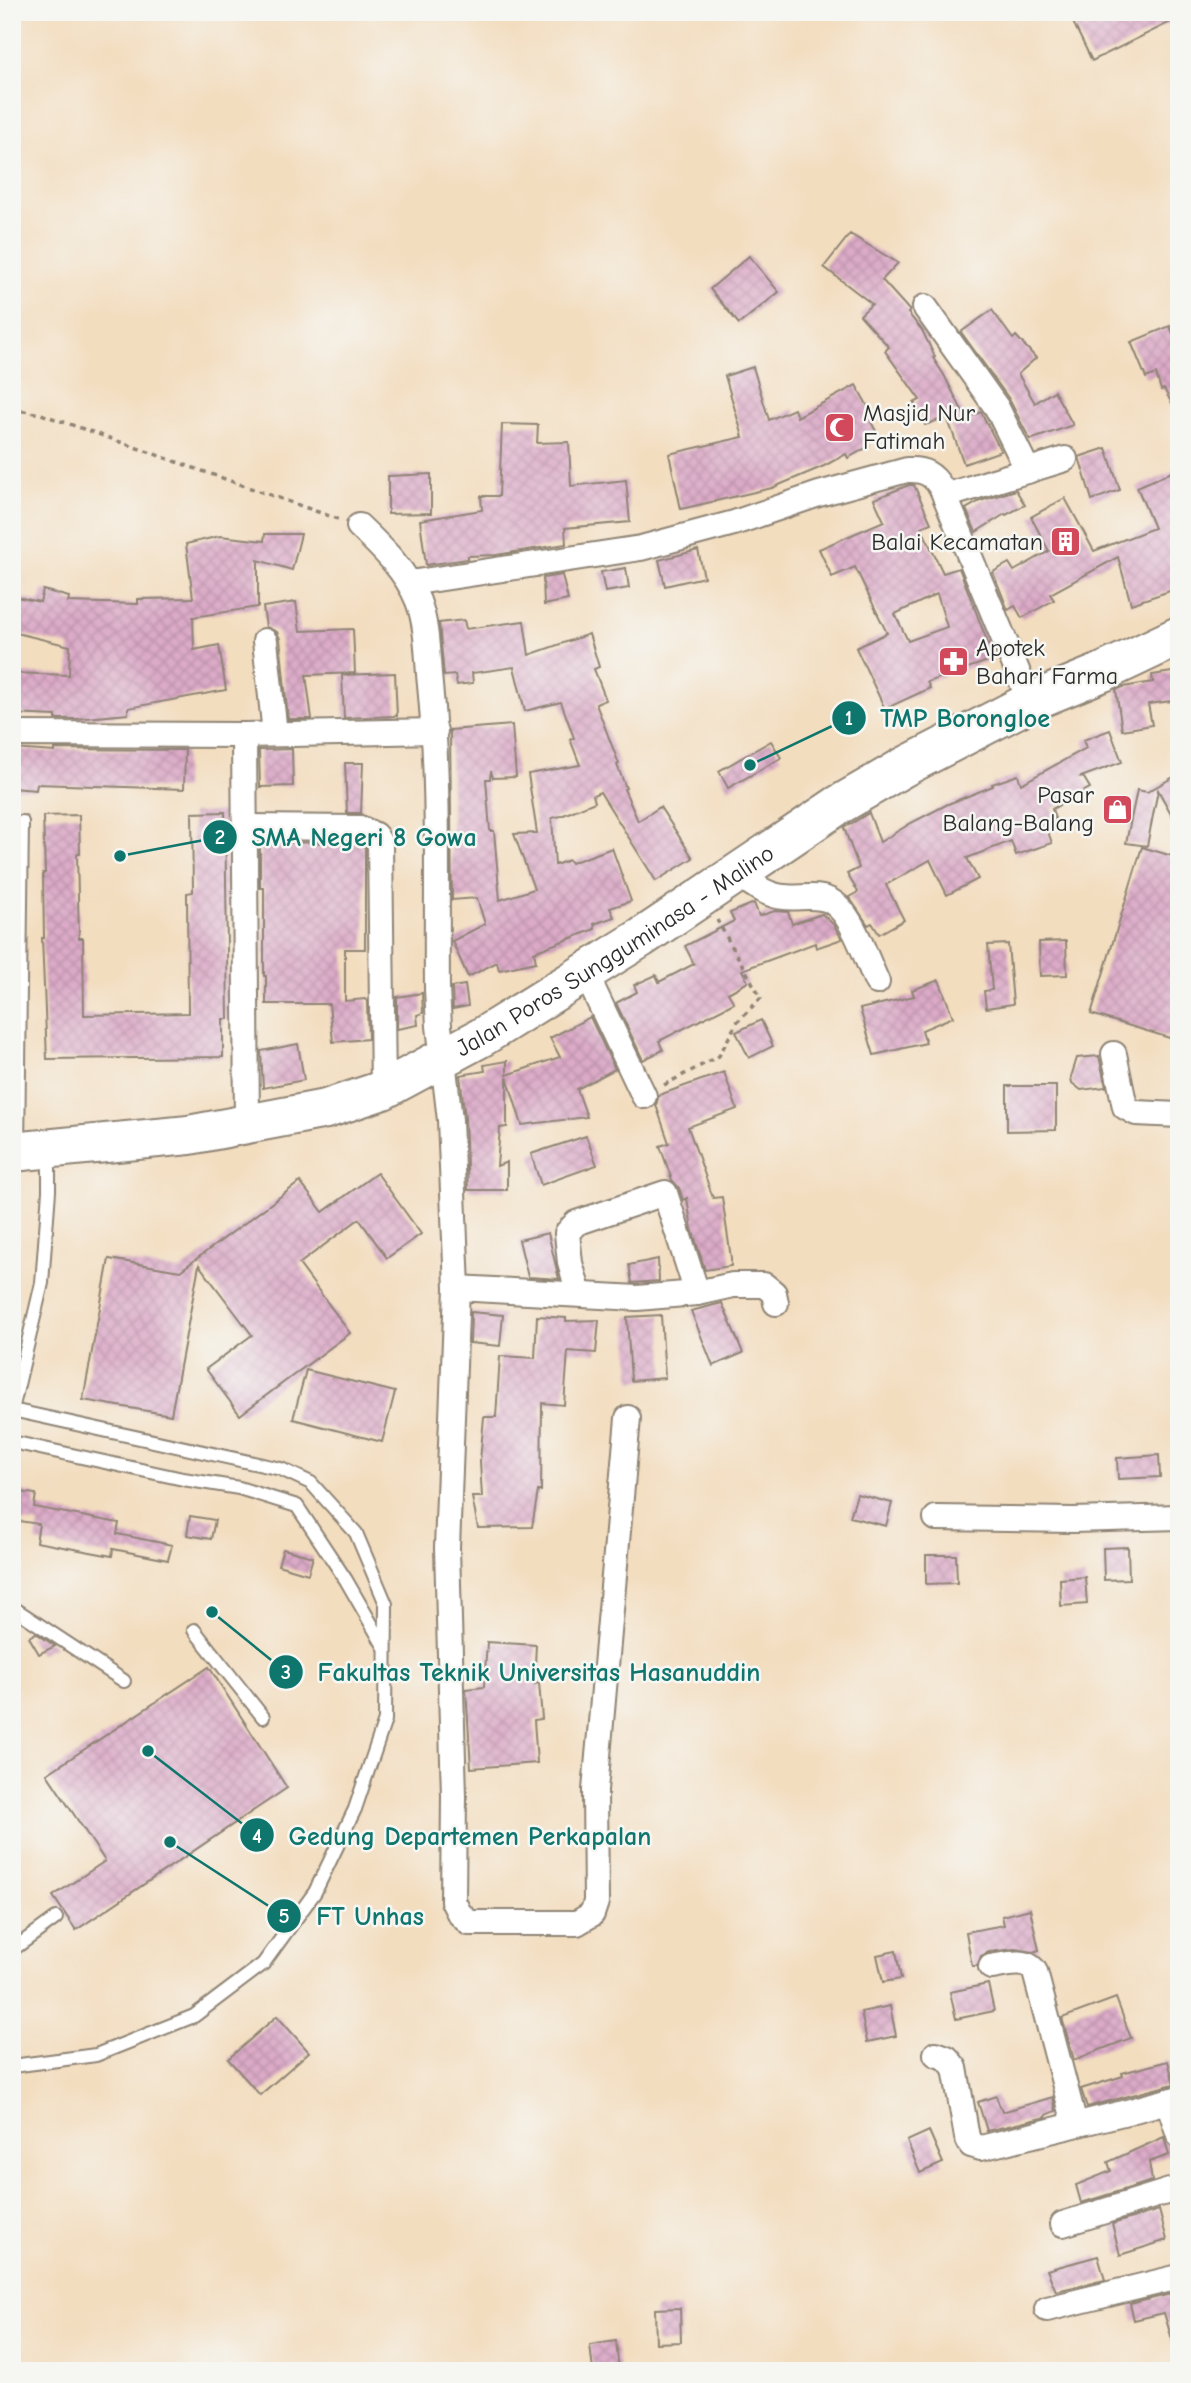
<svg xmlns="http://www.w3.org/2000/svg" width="1191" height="2383" viewBox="0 0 1191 2383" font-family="'Comic Neue',sans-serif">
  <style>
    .building { fill: url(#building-cross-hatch); fill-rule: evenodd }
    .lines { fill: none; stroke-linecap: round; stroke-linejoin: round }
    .service-casing { stroke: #8f8475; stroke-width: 16 }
    .minor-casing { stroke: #8f8475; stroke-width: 28 }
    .primary-casing { stroke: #8f8475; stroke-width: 42 }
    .path { stroke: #8f8475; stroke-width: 3.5; stroke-dasharray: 5 5; stroke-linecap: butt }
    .service { stroke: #fff; stroke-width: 12 }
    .minor { stroke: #fff; stroke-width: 24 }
    .primary { stroke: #fff; stroke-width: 38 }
    .labels { text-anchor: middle; stroke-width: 5; stroke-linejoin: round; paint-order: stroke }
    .poi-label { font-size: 24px; fill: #2b2b2b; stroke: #f6f6f2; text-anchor: start }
    .street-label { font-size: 24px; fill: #2b2b2b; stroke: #f6f6f2 }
    .leader { fill: none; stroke: #0f766e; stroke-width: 2.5 }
    .callout-dot { fill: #0f766e; stroke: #f6f6f2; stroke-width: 2.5 }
    .mark-label { font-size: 21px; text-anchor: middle; font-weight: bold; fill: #fff }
    .callout-label { font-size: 26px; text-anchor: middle; font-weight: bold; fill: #0f766e; stroke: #f6f6f2; stroke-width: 5; stroke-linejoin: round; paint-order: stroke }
  </style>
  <defs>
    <pattern id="building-cross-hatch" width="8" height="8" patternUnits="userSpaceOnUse" patternTransform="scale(1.75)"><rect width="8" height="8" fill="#dbaac7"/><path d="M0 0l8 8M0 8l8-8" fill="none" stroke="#bc92ab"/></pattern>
  </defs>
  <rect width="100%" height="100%" fill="#f6f6f2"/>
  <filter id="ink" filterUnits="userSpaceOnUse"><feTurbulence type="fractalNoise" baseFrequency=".0143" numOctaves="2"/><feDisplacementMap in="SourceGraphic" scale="14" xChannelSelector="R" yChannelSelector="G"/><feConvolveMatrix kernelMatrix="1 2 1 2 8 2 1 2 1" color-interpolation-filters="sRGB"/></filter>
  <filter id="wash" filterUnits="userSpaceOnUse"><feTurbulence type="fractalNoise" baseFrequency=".00686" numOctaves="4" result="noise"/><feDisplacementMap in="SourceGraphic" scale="28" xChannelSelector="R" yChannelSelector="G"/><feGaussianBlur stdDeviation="1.57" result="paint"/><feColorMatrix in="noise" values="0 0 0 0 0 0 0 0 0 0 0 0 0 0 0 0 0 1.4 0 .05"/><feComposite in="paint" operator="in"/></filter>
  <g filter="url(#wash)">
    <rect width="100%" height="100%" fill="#f3ddbf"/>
    <g id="blocks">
      <g class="building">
        <path d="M1068,12H1179V18L1092,61Z"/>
        <path d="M850,234L898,263L882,280L910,311L908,313L922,330L935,357L933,358L944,375L966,418L981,412L1001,451L964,464L947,417L925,425L914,403L920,400L885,351L889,347L860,315L872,304L824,267Z"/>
        <path d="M749,256L779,292L739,324L710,289Z"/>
        <path d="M992,310L1013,339L1016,336L1036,358L1018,374L1035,403L1054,391L1073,425L1030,440L1009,399L961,332Z"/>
        <path d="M1170,326L1179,348V416L1164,389L1161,390L1156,374L1146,378L1131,342Z"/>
        <path d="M753,367L769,420L794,409L797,417L856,385L875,419L871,422L877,433L866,440L869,446L848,458L846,454L824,466L772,488L681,509L669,454L743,437L725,376Z"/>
        <path d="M502,424L538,425L537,443L569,442L571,486L626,480L630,522L565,528L566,544L496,555L468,556V559L426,565L420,520L482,510L481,496H499Z"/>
        <path d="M1106,448L1120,490L1092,500L1079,457Z"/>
        <path d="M1179,469V588L1131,604L1118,557L1050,594L1054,600L1022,618L1015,606L1008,610L993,572L1009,563L1014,571L1049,551L1031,517L1065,498L1094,551L1154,528L1137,487Z"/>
        <path d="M431,474V513L388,514V476Z"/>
        <path d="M909,485H914L931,523L921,527L943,573L959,568L994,659L927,682L930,688L885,709L856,648L887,633L855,567L832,577L819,549L884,521L874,499ZM937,594L947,627L908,641L895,614Z"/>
        <path d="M1016,490L1025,505L1006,515L1005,514L976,532L966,509L980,501Z"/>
        <path d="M265,534H301L292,570L258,560V607L193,617L194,650L219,645L226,690L128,708V714L76,719H56V716L12,714V673L69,675L70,646L12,632V596L40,602L43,590L69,597L68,602L138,604V599L193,598L186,544L220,536L264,541Z"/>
        <path d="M698,550L704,577L665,586L659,560Z"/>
        <path d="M626,568L629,588L605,592L601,572Z"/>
        <path d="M562,575L568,600L544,605L543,578Z"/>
        <path d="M296,602L300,631L353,629L355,673L306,675L312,719H288L280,639L277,632L266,627L263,607Z"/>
        <path d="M464,620L466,629L524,621L529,655L589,634L599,667L594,669L606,700L596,704L619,764L617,765L626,788L624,789L638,821L660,807L693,858L656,881L600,792L593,795L595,802L561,816L552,818L555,865L569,860L571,863L612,848L631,901L610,908L614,917L594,924L595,929L534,952L536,962L499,970L497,962L468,977L452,941L485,924L477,898L452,900L450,730L512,725L516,777L493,778L491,771L490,779H486L490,831H494L500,900L534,889L514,834L537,833L528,774L580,765L570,739L574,738L561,702L525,711L514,667L472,673L473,683L457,685L455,675L444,676L439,623Z"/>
        <path d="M1179,671V700L1148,704L1152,725L1122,730L1116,690L1123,687L1153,682L1152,675Z"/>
        <path d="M395,673L397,716L344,718L342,675Z"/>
        <path d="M1110,730L1122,762L1081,777L1084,778L1090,788L1052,809L1056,822L1046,826L1052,843L1016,855L1011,841L967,858L978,879L947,895L930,860L886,885L904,920L879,934L872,923L868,925L849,897L858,892L847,874L859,868L844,828L869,813L880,842L911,823L948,804L993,786L992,784L1018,775L1021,784L1086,748L1083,740Z"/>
        <path d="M771,741L781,758L728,788L719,771Z"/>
        <path d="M12,749L55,752V749L185,750L184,789L37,784L36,790L12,788Z"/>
        <path d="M292,749L293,786L260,787L259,750Z"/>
        <path d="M345,763H363L361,813H347Z"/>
        <path d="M1179,774V828L1158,790L1147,846L1126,843L1137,790L1147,792Z"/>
        <path d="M225,812L228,1019H223V1057L47,1059L42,938H44L43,873H45L43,816L79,815L80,854H77L79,938H83L84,1015L188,1013L187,893L193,892L192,813Z"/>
        <path d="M260,842L357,843L365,847V949H345V1001L365,999L367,1001L368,1039L333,1042L329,1004H266V976H264V888H260Z"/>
        <path d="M1142,847L1179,858V1019L1173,1039L1091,1014Z"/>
        <path d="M754,903L759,916L775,911L788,912L792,924L822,914L834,925L842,939L816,948L815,943L742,970L748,982L728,993L734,1003L659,1041L663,1050L643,1060L616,1003L637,992L634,985L656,975L659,982L694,964L685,946L734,921L730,913Z"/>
        <path d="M1066,941L1067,975L1040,976L1039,942Z"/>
        <path d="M1008,944L1013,1004L986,1008L984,991L992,990L988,945Z"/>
        <path d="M939,980L953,1017L922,1030L926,1043L874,1055L860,1009L914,996L912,990Z"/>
        <path d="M465,985L468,1006L453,1009L452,987Z"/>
        <path d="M422,993L423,1013L417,1015L418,1025L397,1029V997Z"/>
        <path d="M590,1017L615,1069L577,1089L587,1117L522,1125L507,1077V1127L500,1128L497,1166L507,1162V1190H468L465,1119L460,1075L485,1071L484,1065L507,1061V1075L560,1057L550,1038Z"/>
        <path d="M761,1020L773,1046L749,1058L736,1032Z"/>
        <path d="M298,1044L304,1080L263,1088L261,1051Z"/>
        <path d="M1099,1056L1106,1087L1081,1090L1072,1083L1071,1077L1077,1058Z"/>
        <path d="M724,1072L737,1109L688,1127L713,1198L722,1197L731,1258V1266L705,1270L692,1229L687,1198L683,1200L679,1188L672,1180L660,1146L669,1143L656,1105L659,1095Z"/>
        <path d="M1007,1086H1056V1130L1007,1131Z"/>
        <path d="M586,1136L597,1165L541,1185L531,1154Z"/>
        <path d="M377,1173L421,1234L387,1258L359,1219L299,1264L350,1333L240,1415L206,1369L252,1335L199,1265L171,1415L83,1400L109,1259L180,1271L300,1182L323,1212Z"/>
        <path d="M548,1233L559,1279L528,1277L519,1240Z"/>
        <path d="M658,1259L659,1281L632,1283L629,1265Z"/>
        <path d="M722,1303L743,1353L713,1366L691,1311Z"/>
        <path d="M471,1312L503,1315L500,1346L470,1343Z"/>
        <path d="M661,1315L665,1378L631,1381L627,1317Z"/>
        <path d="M537,1316L566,1318V1321L599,1320L596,1353L568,1351L564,1405L542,1403L541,1491H538L532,1527L478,1528L472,1497H482L480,1461L484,1417H496L500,1356L535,1358Z"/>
        <path d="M306,1370L395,1392L382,1442L293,1419Z"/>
        <path d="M1159,1455L1160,1477L1118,1479L1117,1458Z"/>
        <path d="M12,1491L36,1494L34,1507L119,1523L117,1534L172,1545L168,1560L113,1549L112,1556L36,1542L39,1524L12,1520Z"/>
        <path d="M857,1494L892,1503L886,1526L850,1517Z"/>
        <path d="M190,1516L215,1520L211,1539L187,1535Z"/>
        <path d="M1128,1547L1129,1579L1104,1580L1103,1548Z"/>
        <path d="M283,1549L313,1557L308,1574L278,1565Z"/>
        <path d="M926,1555H956L957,1583L926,1584Z"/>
        <path d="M1085,1577L1087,1604L1061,1606L1060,1579Z"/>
        <path d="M36,1633L55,1646L39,1654L29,1637Z"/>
        <path d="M487,1642L536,1645L534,1684L539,1683L542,1719L534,1720L537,1763L471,1768L466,1689L484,1687Z"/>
        <path d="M209,1667L287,1788L76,1930L53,1896L105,1861L47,1774Z"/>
        <path d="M1030,1909L1039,1950L1033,1952L1015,1949L989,1952L981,1956L977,1966H972L966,1932L1004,1925L1002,1916Z"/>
        <path d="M896,1951L901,1979L883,1982L877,1955Z"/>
        <path d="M988,1984L994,2011L956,2019L950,1992Z"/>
        <path d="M1116,1998L1131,2038L1074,2060L1062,2018Z"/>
        <path d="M890,2006L896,2036L867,2042L861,2012Z"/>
        <path d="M277,2016L309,2052L260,2095L228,2059Z"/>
        <path d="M1168,2061L1174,2084L1087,2107L1081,2089L1123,2076L1122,2073Z"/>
        <path d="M996,2096L1002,2112L1053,2097L1056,2111L1046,2115V2117L987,2131L978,2102Z"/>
        <path d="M929,2131L943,2163L920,2173L907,2141Z"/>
        <path d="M1164,2137L1169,2155L1149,2162L1152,2181L1081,2203L1076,2185L1111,2171L1108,2162Z"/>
        <path d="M1159,2210L1167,2240L1120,2255L1112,2224Z"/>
        <path d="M1098,2256L1105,2280L1056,2291L1047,2270Z"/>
        <path d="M1179,2292V2348L1175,2349L1164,2313L1134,2320L1130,2304Z"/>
        <path d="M680,2308L681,2342L656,2343L655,2309Z"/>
        <path d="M616,2341L619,2371H593L590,2345Z"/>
      </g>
    </g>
  </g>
  <g filter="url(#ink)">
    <use href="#blocks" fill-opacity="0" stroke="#8f8475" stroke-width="2"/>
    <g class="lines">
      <defs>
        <g id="service">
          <path d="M18,1148L22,822"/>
          <path d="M12,1442L183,1479L239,1488L297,1506L346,1580L384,1646"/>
          <path d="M12,1607L124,1681"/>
          <path d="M194,1630L263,1717"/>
          <path d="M12,1950L56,1918"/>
          <path d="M12,2066L96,2055L194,2016L263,1964L315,1892L355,1809L385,1720L386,1604L356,1533L311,1483L281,1469L12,1410L42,1283L49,1191V1154"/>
        </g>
        <g id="minor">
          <path d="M925,307L997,408L1028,471"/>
          <path d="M945,496L1065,459"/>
          <path d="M359,526C382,548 406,571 418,601C428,627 427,658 430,685C440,786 436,888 437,989L439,1026L450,1120L457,1288L447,1548L454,1796L453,1901L459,1913L469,1923H577L592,1914L596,1902L595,1790L628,1418"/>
          <path d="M410,583L641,548L734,523L819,494L907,470C924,469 933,474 942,489L1030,702"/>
          <path d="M265,641L275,734"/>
          <path d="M12,734L244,735L435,731"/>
          <path d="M244,735L247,1125"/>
          <path d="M245,827L360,828L375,835L380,843L383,1090"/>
          <path d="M736,873C751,883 766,896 784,897C799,899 819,893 832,902C852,913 867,961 877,982"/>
          <path d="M585,972L644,1096"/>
          <path d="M1114,1054L1125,1107L1136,1113L1179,1115"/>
          <path d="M457,1288L637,1298L697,1293L733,1285H764L774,1293L776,1303"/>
          <path d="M579,1294L570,1263L567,1233L576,1223L665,1193L697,1293"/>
          <path d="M936,1518L1073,1520L1179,1517"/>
          <path d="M991,1967C1006,1965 1027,1958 1035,1972L1075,2124"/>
          <path d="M936,2054L947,2058L955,2068L967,2137L971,2145L981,2148L1127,2112L1179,2098"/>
          <path d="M1168,2101L1179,2135"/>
          <path d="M1063,2224L1179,2188"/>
          <path d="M1047,2309L1179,2277"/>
        </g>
        <g id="primary">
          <path id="s1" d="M12,1152L189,1135L326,1109L383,1090L482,1037L641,938L837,806L904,767L1030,702L1103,672L1179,636"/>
        </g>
      </defs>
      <use href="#service" class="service-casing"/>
      <use href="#minor" class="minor-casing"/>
      <use href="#primary" class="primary-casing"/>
      <g class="path">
        <path d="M12,409L41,414L338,519"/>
        <path d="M664,1085L719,1056L737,1022L761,998L717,920"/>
      </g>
      <use href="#service" class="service"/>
      <use href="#minor" class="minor"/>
      <use href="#primary" class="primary"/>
    </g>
  </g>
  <defs>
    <symbol id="mosque-square" viewBox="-11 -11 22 22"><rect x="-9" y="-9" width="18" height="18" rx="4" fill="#d1495b" stroke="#f6f6f2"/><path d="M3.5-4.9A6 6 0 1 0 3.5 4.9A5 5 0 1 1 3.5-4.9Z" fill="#fff"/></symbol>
    <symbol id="building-square" viewBox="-11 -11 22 22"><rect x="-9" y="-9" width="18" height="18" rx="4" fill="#d1495b" stroke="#f6f6f2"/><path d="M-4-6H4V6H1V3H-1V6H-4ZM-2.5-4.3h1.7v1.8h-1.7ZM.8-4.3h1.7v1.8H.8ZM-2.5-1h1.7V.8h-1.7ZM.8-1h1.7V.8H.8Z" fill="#fff"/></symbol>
    <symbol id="pharmacy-square" viewBox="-11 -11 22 22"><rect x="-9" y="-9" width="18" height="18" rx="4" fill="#d1495b" stroke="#f6f6f2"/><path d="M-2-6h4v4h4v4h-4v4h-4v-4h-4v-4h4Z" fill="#fff"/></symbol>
    <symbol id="shop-square" viewBox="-11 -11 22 22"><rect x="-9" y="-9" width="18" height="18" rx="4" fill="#d1495b" stroke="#f6f6f2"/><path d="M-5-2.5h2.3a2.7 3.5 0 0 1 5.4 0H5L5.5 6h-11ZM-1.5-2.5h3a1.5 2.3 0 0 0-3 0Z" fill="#fff"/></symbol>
  </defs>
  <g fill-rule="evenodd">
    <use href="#mosque-square" x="822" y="410" width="35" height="35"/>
    <use href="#building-square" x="1048" y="524" width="35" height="35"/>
    <use href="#pharmacy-square" x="936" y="644" width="35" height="35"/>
    <use href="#shop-square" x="1100" y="792" width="35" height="35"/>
  </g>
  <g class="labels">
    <g class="poi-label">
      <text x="863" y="421">Masjid Nur<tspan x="863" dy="28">Fatimah</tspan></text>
      <text x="1043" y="550" text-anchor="end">Balai Kecamatan</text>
      <text x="976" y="656">Apotek<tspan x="976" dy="28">Bahari Farma</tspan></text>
      <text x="1094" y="803" text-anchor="end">Pasar<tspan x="1094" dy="28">Balang-Balang</tspan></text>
    </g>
    <g class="street-label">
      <text dy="8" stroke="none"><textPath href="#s1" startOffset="648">Jalan Poros Sungguminasa - Malino</textPath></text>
    </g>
  </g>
  <path class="leader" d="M750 765L849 718M120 856L220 837M212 1612L286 1672M148 1751L257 1835M170 1842L284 1916"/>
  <g class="callout-dot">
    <circle cx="750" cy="765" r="7"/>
    <circle cx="120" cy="856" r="7"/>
    <circle cx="212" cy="1612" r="7"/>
    <circle cx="148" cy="1751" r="7"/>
    <circle cx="170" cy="1842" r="7"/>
    <circle cx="849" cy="718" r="18"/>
    <circle cx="220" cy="837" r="18"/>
    <circle cx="286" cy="1672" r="18"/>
    <circle cx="257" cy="1835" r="18"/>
    <circle cx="284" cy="1916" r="18"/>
  </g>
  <g class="mark-label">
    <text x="849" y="725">1</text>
    <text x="220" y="844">2</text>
    <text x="286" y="1679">3</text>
    <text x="257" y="1843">4</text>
    <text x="284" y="1923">5</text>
  </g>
  <g class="callout-label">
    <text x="965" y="727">TMP Borongloe</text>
    <text x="364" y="846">SMA Negeri 8 Gowa</text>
    <text x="539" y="1681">Fakultas Teknik Universitas Hasanuddin</text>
    <text x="470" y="1845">Gedung Departemen Perkapalan</text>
    <text x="370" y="1925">FT Unhas</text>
  </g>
  <rect width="1191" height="2383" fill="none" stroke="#f6f6f2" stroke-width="42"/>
</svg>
